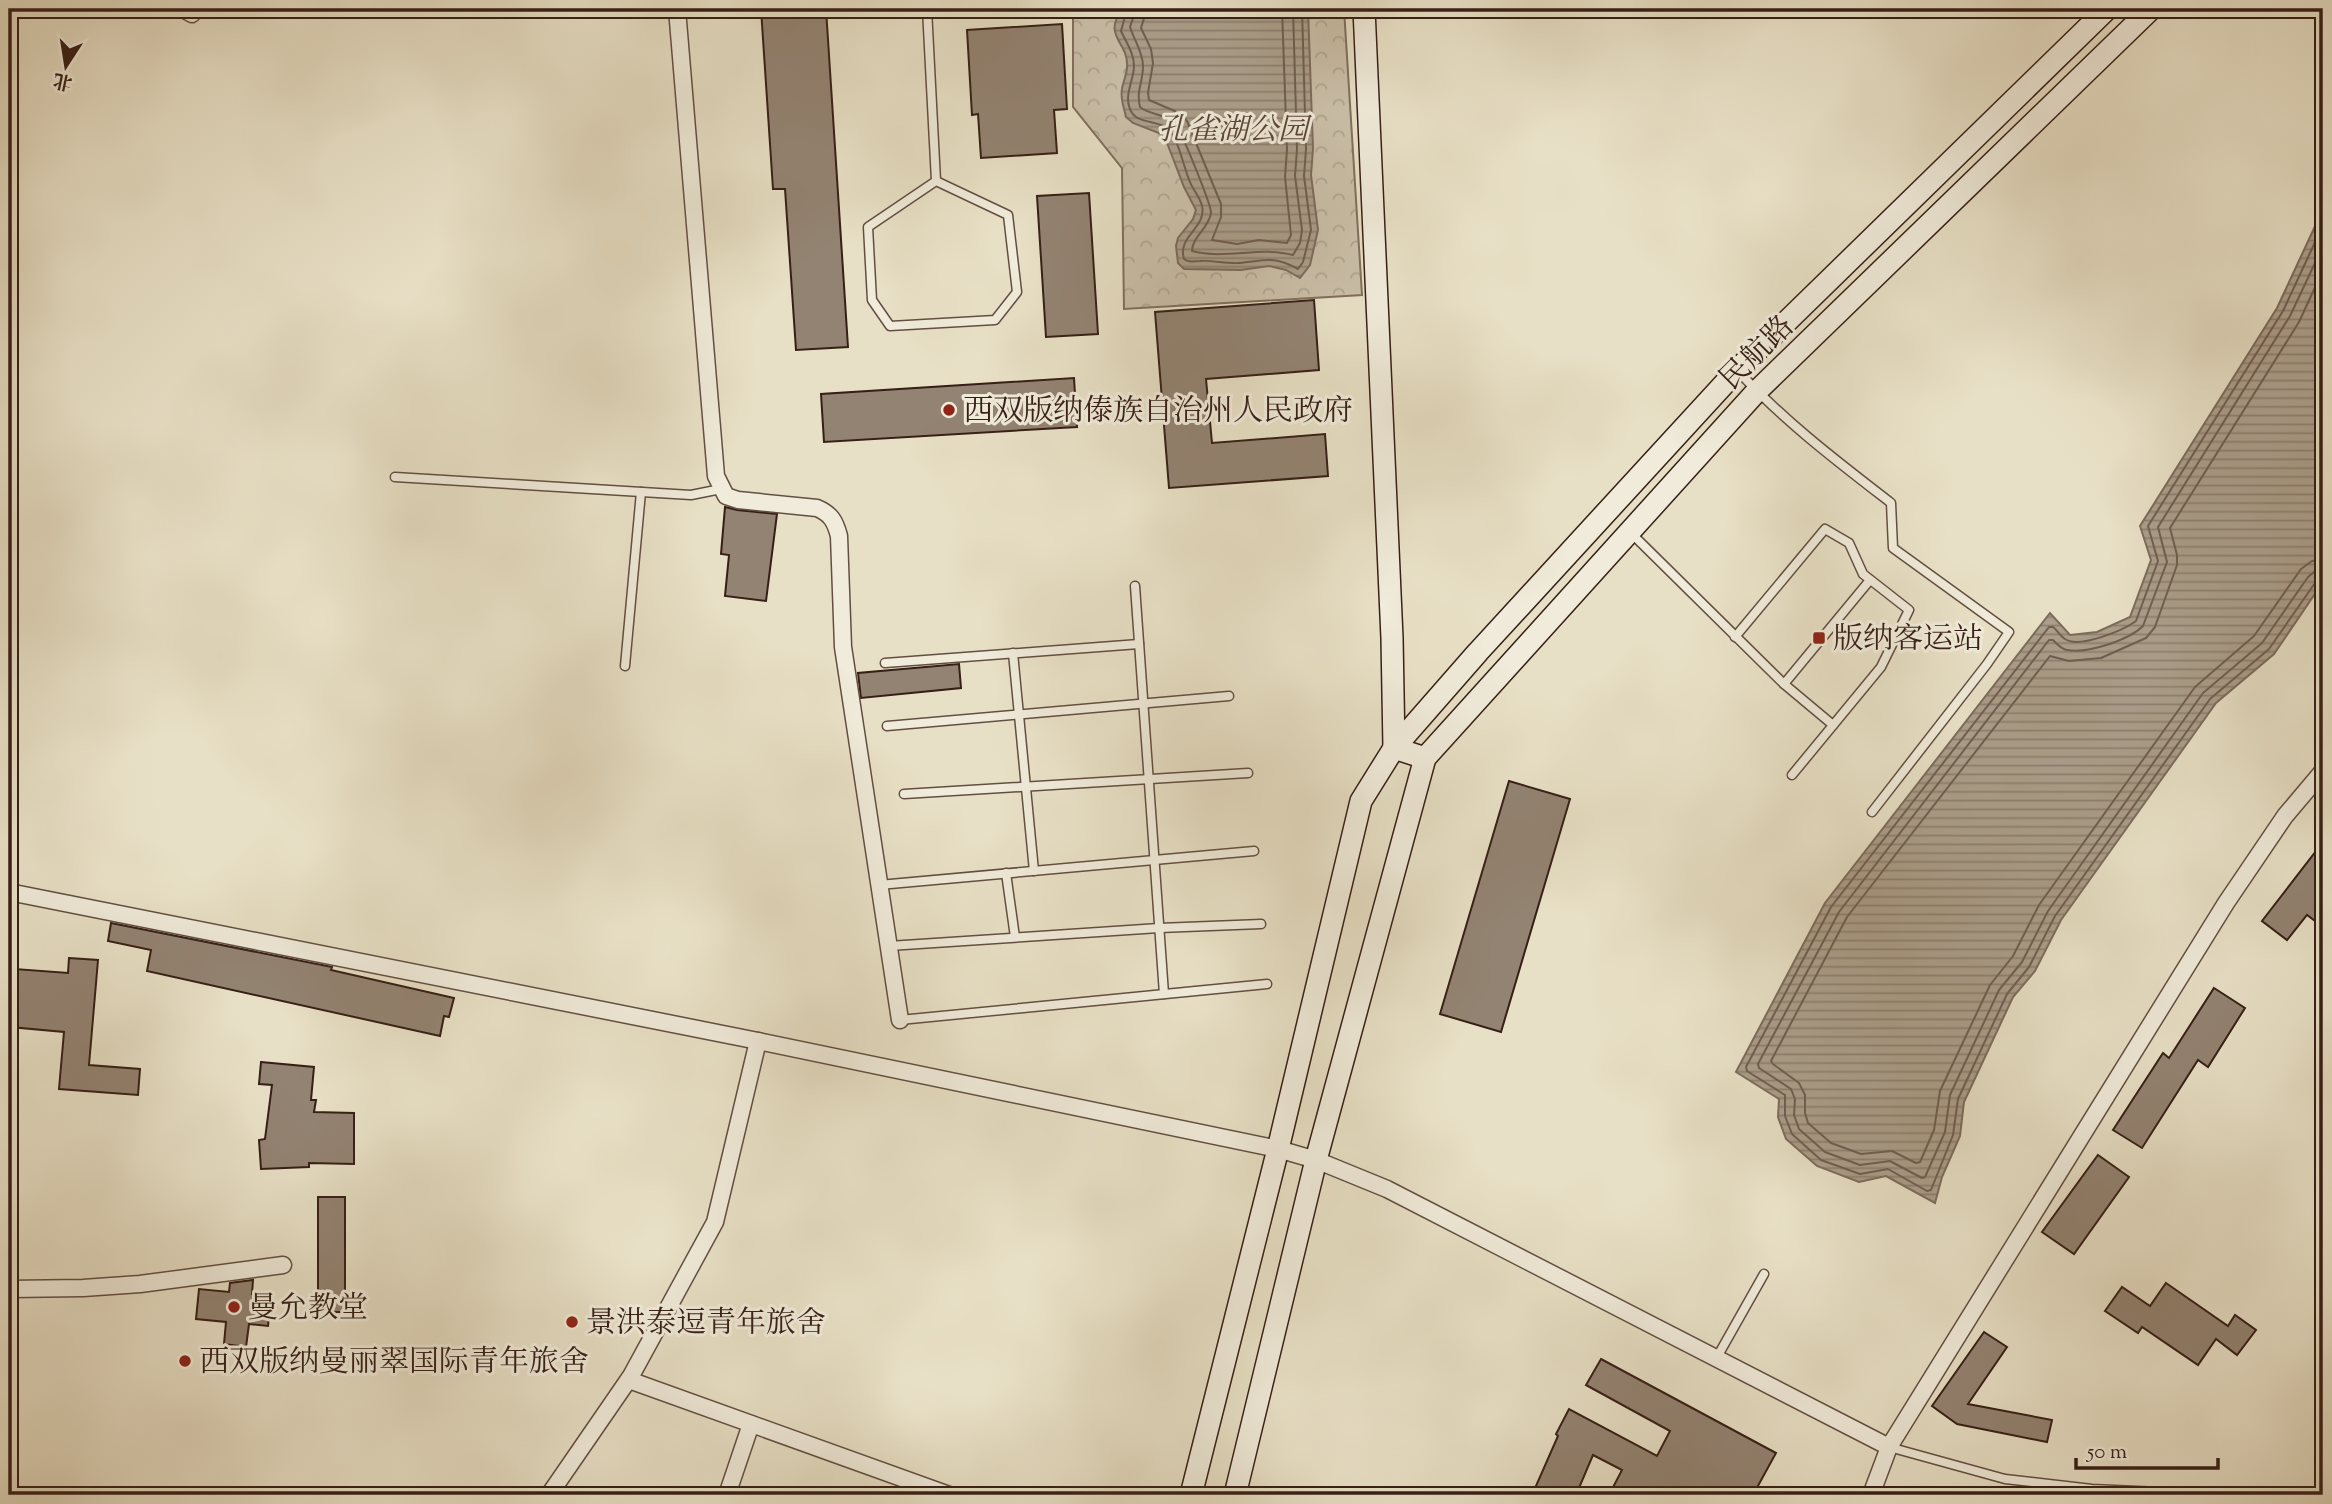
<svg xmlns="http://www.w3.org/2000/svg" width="2332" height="1504" viewBox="0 0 2332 1504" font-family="'Sorts Mill Goudy','Noto Serif SC',serif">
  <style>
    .park { fill: url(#park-crowns); stroke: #806f5f; stroke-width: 2 }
    .water { fill: url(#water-rules); stroke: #7c6b5c; stroke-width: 2 }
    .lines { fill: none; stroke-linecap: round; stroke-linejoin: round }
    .shore { stroke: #705e50; stroke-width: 2 }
    .building { fill: #938372; stroke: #361f16; stroke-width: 2 }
    .service-casing { stroke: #624f42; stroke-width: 11 }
    .minor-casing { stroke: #624f42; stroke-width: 19 }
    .secondary-casing { stroke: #361f16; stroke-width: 24 }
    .service { stroke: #f0ebda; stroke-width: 8 }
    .minor { stroke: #f0ebda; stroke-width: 16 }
    .secondary { stroke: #f0ebda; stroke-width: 21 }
    .poi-dot { fill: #8f2418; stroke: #f0ebda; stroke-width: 2.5 }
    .labels { text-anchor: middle; stroke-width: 6; stroke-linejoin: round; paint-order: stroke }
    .park-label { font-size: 30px; font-style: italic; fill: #5b473a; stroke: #f0ebda }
    .street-label { font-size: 30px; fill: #361f16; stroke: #f0ebda }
    .poi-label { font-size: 30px; fill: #361f16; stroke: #f0ebda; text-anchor: start }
  </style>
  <defs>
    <pattern id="park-crowns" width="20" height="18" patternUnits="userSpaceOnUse" patternTransform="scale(1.75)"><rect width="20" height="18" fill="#cabfa8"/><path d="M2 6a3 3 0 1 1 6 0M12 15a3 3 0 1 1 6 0" fill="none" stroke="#aea490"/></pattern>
    <pattern id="water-rules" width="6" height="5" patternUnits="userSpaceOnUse" patternTransform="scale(1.75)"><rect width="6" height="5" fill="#ab9e8a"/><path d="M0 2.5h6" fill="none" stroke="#8c8070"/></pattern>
  </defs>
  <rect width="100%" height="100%" fill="#e8e0c6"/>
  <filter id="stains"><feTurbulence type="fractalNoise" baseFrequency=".00286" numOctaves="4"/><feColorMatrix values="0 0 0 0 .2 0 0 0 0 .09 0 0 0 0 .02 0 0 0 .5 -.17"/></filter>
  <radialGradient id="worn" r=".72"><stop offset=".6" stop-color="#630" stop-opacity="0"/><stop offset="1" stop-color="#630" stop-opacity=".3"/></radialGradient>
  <path class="park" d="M955,9H1344L1362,295L1124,309L1122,168L1073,107V14L955,15Z"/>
  <g class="water">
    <path d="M1122,9H1308L1313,149L1311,175L1318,230L1310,265L1300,278L1286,270L1269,266L1241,270L1184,269L1178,263L1176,246L1178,238L1193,219L1196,210L1184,187L1164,135L1133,123L1126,117C1124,108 1120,98 1122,89C1123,82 1127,74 1127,67C1129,42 1102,37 1122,9Z"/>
    <path d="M2323,209V582L2274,654L2216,703L2061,920L2035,971L2013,997L1964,1102L1960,1136L1942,1177L1935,1203L1886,1176L1859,1182L1817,1166L1786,1139L1778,1117L1779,1099L1736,1072L1825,903L2050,613L2070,635L2097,632L2130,617L2151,560L2140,526L2277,308Z"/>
  </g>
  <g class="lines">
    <g class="shore">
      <path d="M1127,9L1121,31C1126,42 1134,53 1134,66C1134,81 1122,97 1132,113C1139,123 1157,121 1167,128C1178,136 1184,169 1190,182C1193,190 1200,197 1202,206C1207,228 1177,236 1184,259C1190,263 1192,261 1200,261C1213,260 1226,264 1239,263C1265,261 1272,255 1298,269L1303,262L1311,230L1304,176L1306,149L1302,9"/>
      <path d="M1136,9L1130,27C1134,40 1143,52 1143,66C1143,83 1136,90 1140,107C1150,115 1164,114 1174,122C1180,127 1212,207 1211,213C1209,228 1192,237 1192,251C1225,260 1260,246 1293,255L1300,243L1302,230L1295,176L1297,149L1293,9"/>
      <path d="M1147,9L1141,28L1151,49L1153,63L1148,93L1149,100L1177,112L1187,121L1221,204V217L1212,240L1237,244L1259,240L1287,243L1291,235L1285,177L1287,149L1282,9"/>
      <path d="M2323,225L2283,311L2148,526L2158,561L2136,621C2124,630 2079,649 2065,639C2060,636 2057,630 2053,627H2049L1831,907L1746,1067L1747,1071L1785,1095V1116L1792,1134L1821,1160L1860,1174L1888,1169L1927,1191L1931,1190L1953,1135L1958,1099L2007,994L2029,967L2055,916L2210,699L2269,649L2315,583L2323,579"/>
      <path d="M2323,246L2290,316L2158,527L2167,562L2143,626C2129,640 2087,654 2067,650C2061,649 2057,644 2053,640H2049L1839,912L1758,1064L1759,1068L1791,1089L1795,1099L1794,1115L1799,1129L1825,1152L1860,1165L1890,1161L1922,1178L1925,1177L1945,1132L1950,1095L1999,990L2022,962L2048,911L2203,693L2262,643L2308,577L2314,572L2323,570"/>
      <path d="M2323,270L2299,322L2170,528L2177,555V565L2155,627L2146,638L2101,658L2069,661L2050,656L1847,917L1771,1061L1773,1064L1799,1083L1805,1095V1113L1808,1123L1831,1143L1861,1154L1892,1151L1916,1163L1920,1162L1934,1130L1940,1091L1990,985L2013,956L2039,905L2195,687L2254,636L2301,569L2312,561L2323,560"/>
    </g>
  </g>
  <g class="building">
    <path d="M761,9H826L848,347L796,350L785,189H773Z"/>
    <path d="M1062,24L1067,109L1054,110L1057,153L981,158L978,114L972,115L967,30Z"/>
    <path d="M1089,193L1098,334L1046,337L1037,196Z"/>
    <path d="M1314,300L1319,370L1206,379L1212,443L1325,434L1328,476L1169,488L1155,312Z"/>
    <path d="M1074,378L1077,427L824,442L821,394Z"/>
    <path d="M725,507L737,510L777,514L766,601L725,596L729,555L721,554Z"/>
    <path d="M959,664L961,688L861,698L858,673Z"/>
    <path d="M1509,781L1570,799L1501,1032L1440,1014Z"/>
    <path d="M2323,842V927L2307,915L2287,940L2262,921Z"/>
    <path d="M111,923L332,967L331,970L454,998L449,1017L444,1016L440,1036L147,971L151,950L108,941Z"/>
    <path d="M69,958L98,960L89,1065L140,1069L138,1095L59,1089L64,1032L10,1027L15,969L68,973Z"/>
    <path d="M2214,988L2245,1008L2208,1067L2198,1060L2142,1148L2113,1130L2163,1053L2169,1058Z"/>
    <path d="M261,1062L314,1067L311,1100H316L314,1112L354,1113V1164L309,1163V1167L261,1169L259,1140L265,1139L272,1085L259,1084Z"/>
    <path d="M2098,1155L2129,1177L2074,1254L2042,1232Z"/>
    <rect x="318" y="1197" width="27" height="115"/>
    <path d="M253,1280L252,1294L271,1296L268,1326L249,1324L246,1347L224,1344L226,1322L196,1319L199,1289L229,1292L230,1283Z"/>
    <path d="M2166,1283L2228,1326L2235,1315L2256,1330L2237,1355L2216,1339L2198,1365L2142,1327L2138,1333L2105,1311L2122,1287L2150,1306Z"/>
    <path d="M1984,1332L2007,1347L1968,1404L2052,1420L2047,1442L1957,1424L1932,1406Z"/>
    <path d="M1601,1359L1776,1453L1753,1495H1609L1622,1470L1593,1455L1576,1495H1532L1558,1436L1556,1434L1569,1409L1657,1456L1670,1431L1586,1385Z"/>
  </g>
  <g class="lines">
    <defs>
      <g id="service">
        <path d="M927,9L936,181"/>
        <path d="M936,181L1008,215L1017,292L995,320L890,326L872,300L868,227Z"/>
        <path d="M1739,372C1784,421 1838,462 1891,503L1893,548L2009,632L1987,664L1872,812"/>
        <path d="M395,477L691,495L721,489"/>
        <path d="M1631,533L1784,684L1833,725"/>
        <path d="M1135,586L1164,994"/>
        <path d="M1735,637L1825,529L1849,543L1863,574L1909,610L1881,667L1792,775"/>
        <path d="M1013,653L1034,871"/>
        <path d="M885,663L1139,644"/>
        <path d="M625,666L641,492"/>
        <path d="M1784,684L1870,580"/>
        <path d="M887,726L1229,696"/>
        <path d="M904,794L1248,773"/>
        <path d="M1006,873L1015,937"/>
        <path d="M879,885L1254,851"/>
        <path d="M889,946L1159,928L1261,924"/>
        <path d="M900,1020L1267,984"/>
        <path d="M1716,1359L1764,1274"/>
        <path d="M1889,1447L2005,1479L2092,1489L2227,1495"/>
      </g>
      <g id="minor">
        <path d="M183,9L192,14"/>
        <path d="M677,9L716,476L726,496L738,500L817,508C831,514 835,521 839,536L843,647L900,1020"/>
        <path d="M9,892L758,1041L1278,1149L1316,1160L1387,1189L1889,1447"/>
        <path d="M9,1289L83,1288L140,1284L283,1265"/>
        <path d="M629,1380L949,1495"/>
        <path d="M549,1495L631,1376L715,1222L758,1041"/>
        <path d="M727,1495L751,1424"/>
        <path d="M1871,1495L1889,1447L2226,903L2285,816L2323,771"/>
      </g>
      <g id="secondary">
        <path d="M1364,9L1392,638L1394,748L1425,758"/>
        <path d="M1191,1495L1278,1149L1361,801L1394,748L1478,652L1737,370L2107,9"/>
        <path d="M1235,1495L1316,1160L1425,758L1757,391L2151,9"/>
      </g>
    </defs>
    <use href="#service" class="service-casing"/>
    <use href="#minor" class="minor-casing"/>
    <use href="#secondary" class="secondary-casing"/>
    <use href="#service" class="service"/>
    <use href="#minor" class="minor"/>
    <use href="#secondary" class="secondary"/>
  </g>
  <g class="poi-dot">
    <circle cx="949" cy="410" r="7"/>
    <rect x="1812" y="631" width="14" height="14" rx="3.5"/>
    <circle cx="234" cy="1307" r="7"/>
    <circle cx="572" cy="1322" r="7"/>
    <circle cx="185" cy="1361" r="7"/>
  </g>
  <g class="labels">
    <g class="park-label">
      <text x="1233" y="139">孔雀湖公园</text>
    </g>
    <g class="street-label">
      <text transform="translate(1756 352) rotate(-45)" y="10">民航路</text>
    </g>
    <g class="poi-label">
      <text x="963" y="420">西双版纳傣族自治州人民政府</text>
      <text x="1833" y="648">版纳客运站</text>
      <text x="248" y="1317">曼允教堂</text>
      <text x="586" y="1332">景洪泰逗青年旅舍</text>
      <text x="199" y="1371">西双版纳曼丽翠国际青年旅舍</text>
    </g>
  </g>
  <rect width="2332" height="1504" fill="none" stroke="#e8e0c6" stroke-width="35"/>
  <rect x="10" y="10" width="2311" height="1483" fill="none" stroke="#361f16" stroke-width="3.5"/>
  <rect x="18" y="18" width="2297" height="1469" fill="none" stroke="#361f16" stroke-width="2"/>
  <g transform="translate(66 66) rotate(192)" stroke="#f0ebda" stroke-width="5" paint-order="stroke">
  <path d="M0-5L12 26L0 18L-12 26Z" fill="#361f16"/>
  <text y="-10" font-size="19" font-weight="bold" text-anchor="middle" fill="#361f16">北</text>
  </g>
  <path d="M2076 1458v10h142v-10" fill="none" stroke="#361f16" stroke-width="3.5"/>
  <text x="2087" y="1458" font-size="21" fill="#361f16" stroke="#f0ebda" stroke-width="5" paint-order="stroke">50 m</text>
  <rect width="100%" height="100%" filter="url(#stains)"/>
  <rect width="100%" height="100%" fill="url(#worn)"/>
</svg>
